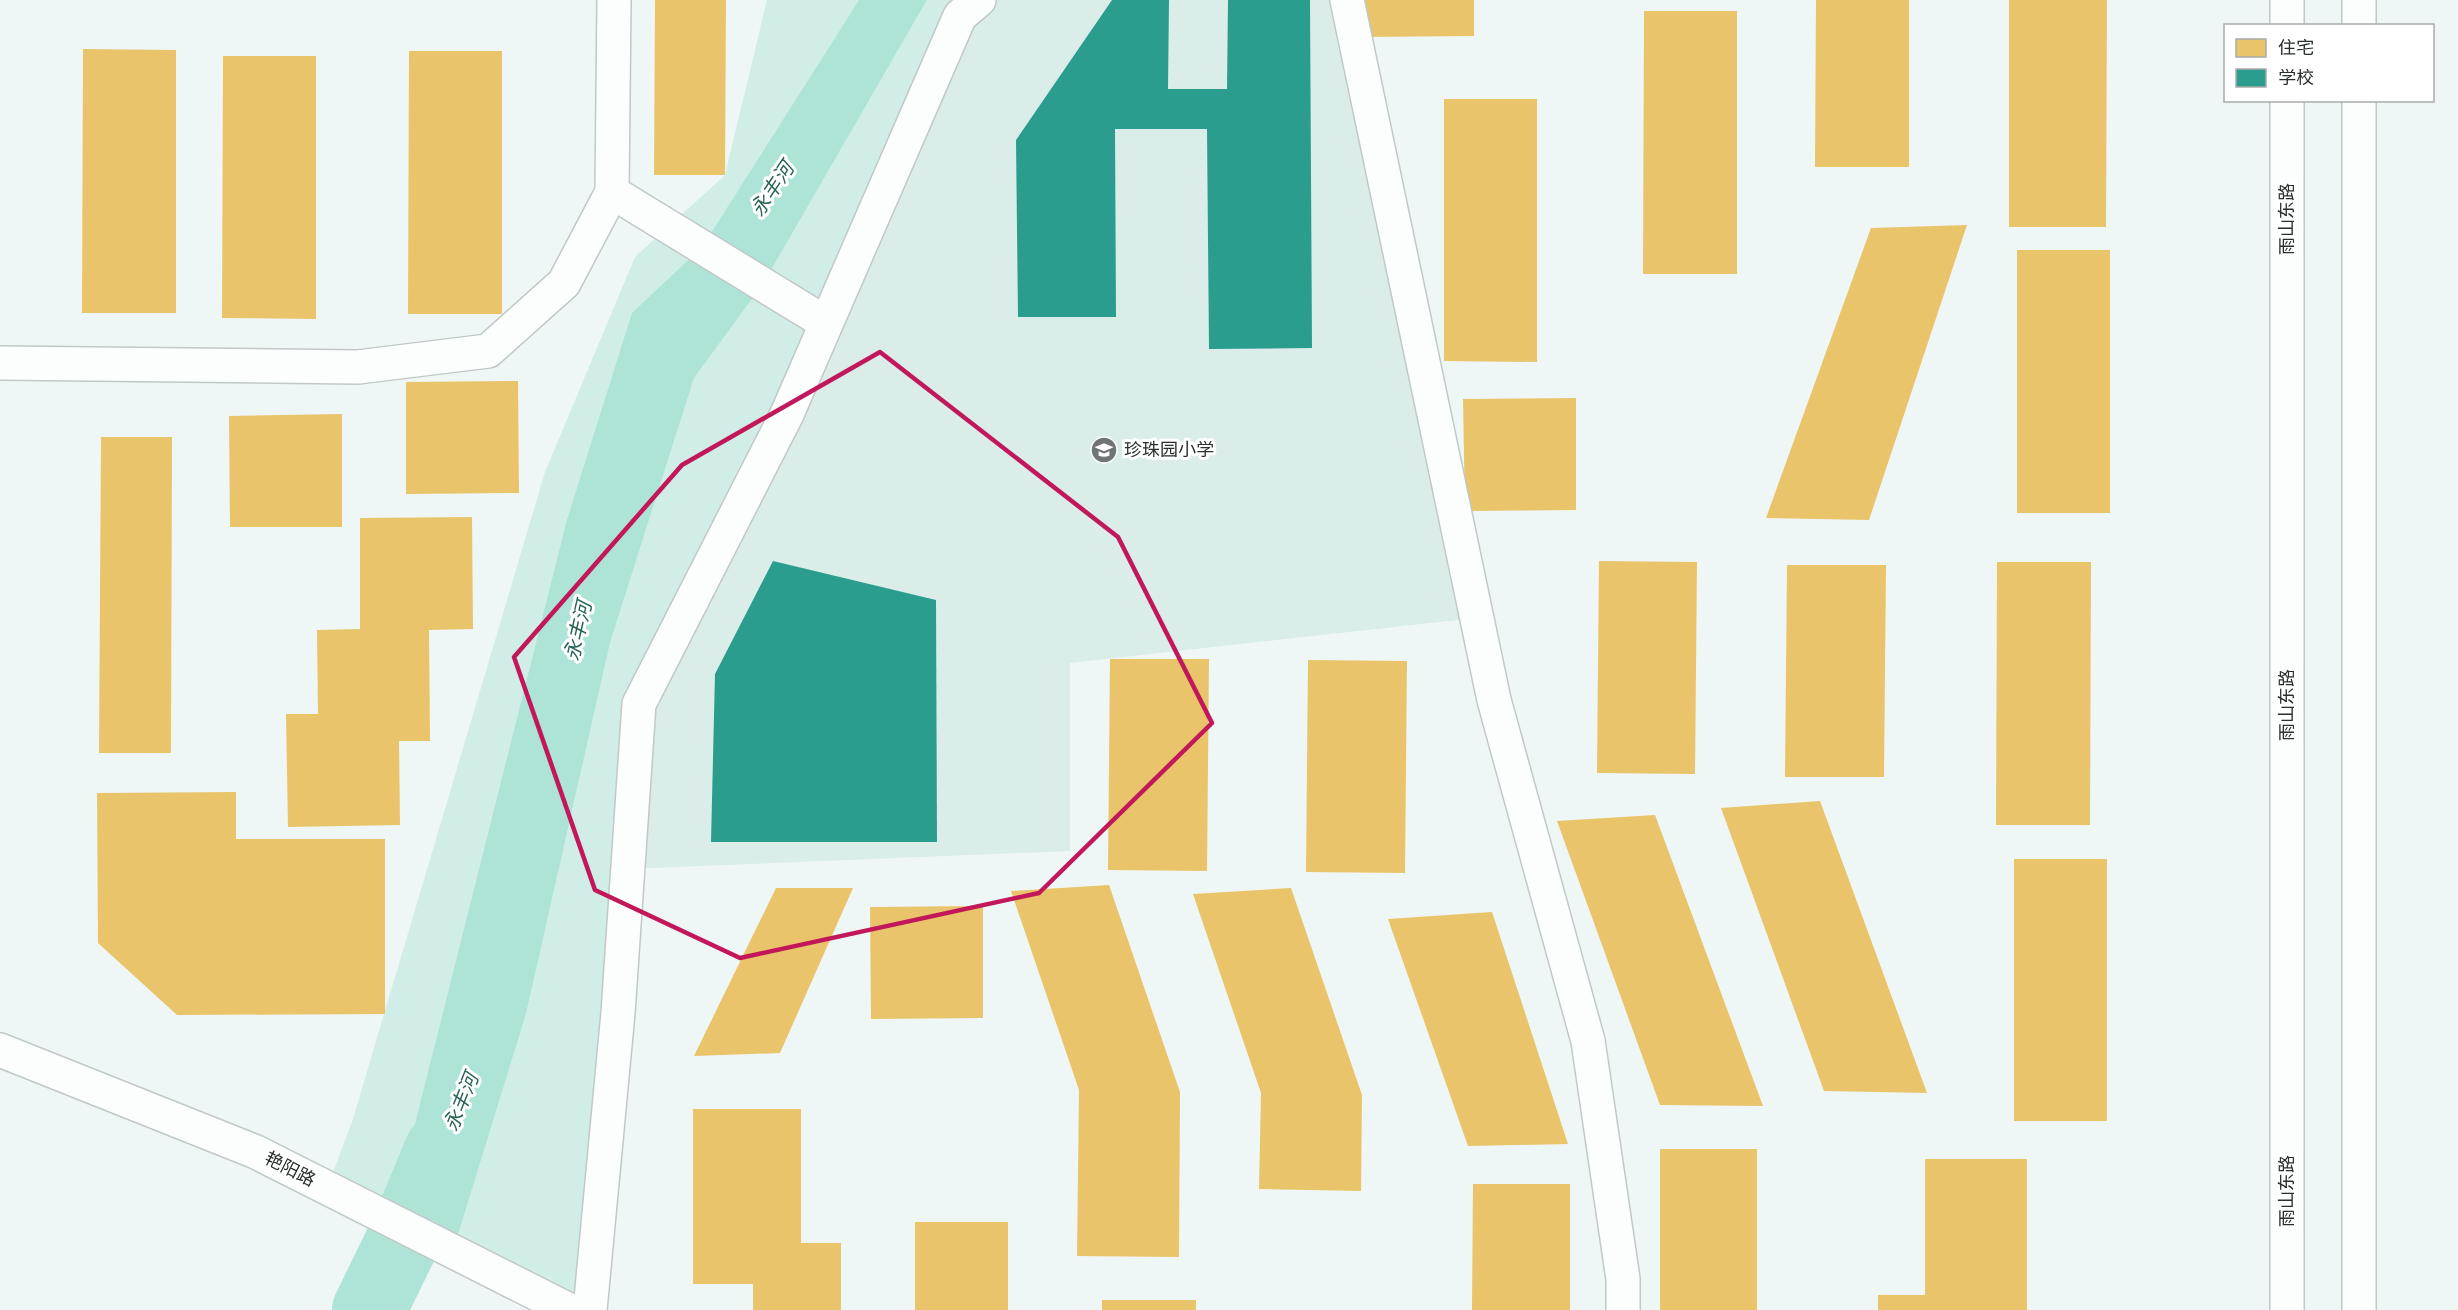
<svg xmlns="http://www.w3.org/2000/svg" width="2458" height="1310" viewBox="0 0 2458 1310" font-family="'Zilla Slab','Noto Sans SC',serif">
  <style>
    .built { fill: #dbede9 }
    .green { fill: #d1ede7 }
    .water { fill: #aee3d8 }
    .homes { fill: #e9c46a }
    .schools { fill: #2a9d8f }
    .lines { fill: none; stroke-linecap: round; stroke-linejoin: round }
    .river { stroke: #aee3d8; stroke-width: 74 }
    .minor-casing { stroke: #c1c9c7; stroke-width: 36 }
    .tertiary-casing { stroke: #c1c9c7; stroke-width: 36 }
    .primary-casing { stroke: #c1c9c7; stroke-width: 36 }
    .minor { stroke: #fcfefe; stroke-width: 33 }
    .tertiary { stroke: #fcfefe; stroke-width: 33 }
    .primary { stroke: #fcfefe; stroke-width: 33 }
    .marked { fill: none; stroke: #c2185b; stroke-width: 4.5; stroke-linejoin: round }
    .labels { text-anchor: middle; stroke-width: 6; stroke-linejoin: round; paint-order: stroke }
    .street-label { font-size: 18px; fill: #292f2e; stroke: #fff }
    .poi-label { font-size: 18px; fill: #292f2e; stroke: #fff; text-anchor: start }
    .water-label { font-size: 20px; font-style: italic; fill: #286258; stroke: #fff }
  </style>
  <rect width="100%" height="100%" fill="#eef7f5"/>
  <path class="built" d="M979,0H1347L1476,618L1070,663V851L627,869L639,704Z"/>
  <g class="green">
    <path d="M767,0H859L702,247L566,523L391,1219L327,1188L352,1122L545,472L635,257L725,175Z"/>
    <path d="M927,0H981L639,704L590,1310L453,1251L526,1014L610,643L694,378L763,284Z"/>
  </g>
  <path class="water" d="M859,0H927L763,284L694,378L610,643L526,1014L453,1251L391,1219L566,523L632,313L702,247Z"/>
  <g class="homes">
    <path d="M655,0H726L725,175H654Z"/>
    <path d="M1361,0H1474V36L1362,37Z"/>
    <path d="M1816,0H1909V167H1815Z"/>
    <path d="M2009,0H2107L2106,227H2009Z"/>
    <path d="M1644,11H1737V274H1643Z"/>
    <path d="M83,49L176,50V313H82Z"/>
    <path d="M409,51H502V314H408Z"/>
    <path d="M223,56H316V319L222,318Z"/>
    <path d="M1444,99H1537V362L1444,361Z"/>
    <path d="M1967,225L1869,520L1766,518L1871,228Z"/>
    <rect x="2017" y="250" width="93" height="263"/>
    <path d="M518,381L519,493L406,494V382Z"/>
    <path d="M1576,398V510L1465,511L1463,399Z"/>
    <path d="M342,414V527H230L229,416Z"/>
    <path d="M101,437H172L171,753H99Z"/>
    <path d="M472,517L473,629L429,630L430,741H399L400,825L288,827L286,714H318L317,630L360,629V518Z"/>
    <path d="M1599,561L1697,562L1695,774L1597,773Z"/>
    <path d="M1997,562H2091L2090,825H1996Z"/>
    <path d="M1787,565H1886L1884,777H1785Z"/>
    <path d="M1110,659H1209L1207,871L1108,870Z"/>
    <path d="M1308,660L1407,661L1405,873L1306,872Z"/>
    <path d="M236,792V839H385V1014L177,1015L98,943L97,793Z"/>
    <path d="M1820,801L1927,1093L1824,1091L1721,808Z"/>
    <path d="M1655,815L1763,1106L1660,1105L1557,821Z"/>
    <rect x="2014" y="859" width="93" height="262"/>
    <path d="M1109,885L1180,1092L1179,1257L1077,1256L1079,1090L1011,891Z"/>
    <path d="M776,888H853L780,1053L694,1056Z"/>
    <path d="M1291,888L1362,1095L1361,1191L1259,1189L1261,1093L1193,894Z"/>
    <path d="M983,906V1018L871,1019L870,907Z"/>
    <path d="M1492,912L1568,1144L1468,1146L1388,919Z"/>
    <path d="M693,1109H801V1243H841V1310H753V1284H693Z"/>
    <rect x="1660" y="1149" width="97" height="161"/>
    <path d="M1925,1159H2027V1310H1878V1295H1925Z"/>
    <path d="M1473,1184H1570V1310H1472Z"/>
    <rect x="915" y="1222" width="93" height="88"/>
    <rect x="1102" y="1300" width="94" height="10"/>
  </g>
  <g class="schools">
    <path d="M1112,0H1169L1168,89H1227L1228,0H1310L1312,348L1209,349L1207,129H1115L1116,317H1018L1016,140Z"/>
    <path d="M773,561L936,600L937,842H711L715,674Z"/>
  </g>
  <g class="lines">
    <path class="river" d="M369,1310L409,1228L441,1151"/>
    <defs>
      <g id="minor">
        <path d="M614,0L612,192L826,323"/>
        <path d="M1347,0L1494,700L1588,1041L1623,1279V1310"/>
        <path d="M0,363L358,367L488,351L564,283L612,192"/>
        <path d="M590,1310L618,1013L639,704L787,414L960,16L979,0"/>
      </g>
      <path id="tertiary" d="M0,1050L256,1152L569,1310"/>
      <g id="primary">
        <path d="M2287,0V26"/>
        <path d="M2359,0V26"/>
        <path d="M2287,100V1310"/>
        <path d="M2359,100V1310"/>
      </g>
    </defs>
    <use href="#minor" class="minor-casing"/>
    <use href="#tertiary" class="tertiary-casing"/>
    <use href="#primary" class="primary-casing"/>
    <use href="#minor" class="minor"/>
    <use href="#tertiary" class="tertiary"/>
    <use href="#primary" class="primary"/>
  </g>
  <path class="marked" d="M880,352L1118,537L1212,723L1039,893L740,958L595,890L514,657L682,465Z"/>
  <defs>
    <symbol id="school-disc" viewBox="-11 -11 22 22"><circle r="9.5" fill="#6e7574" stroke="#fff"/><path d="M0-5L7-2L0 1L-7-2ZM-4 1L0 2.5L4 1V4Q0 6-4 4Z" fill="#fff"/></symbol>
  </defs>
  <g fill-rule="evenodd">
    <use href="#school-disc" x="1089" y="435" width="30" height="30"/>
  </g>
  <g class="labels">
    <g class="street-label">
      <text transform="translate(2287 219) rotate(-90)" y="6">雨山东路</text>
      <text transform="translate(2287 705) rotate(-90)" y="6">雨山东路</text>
      <text transform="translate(290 1169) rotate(27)" y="6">艳阳路</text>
      <text transform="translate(2287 1191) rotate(-90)" y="6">雨山东路</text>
    </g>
    <g class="poi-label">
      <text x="1124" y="456">珍珠园小学</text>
    </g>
    <g class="water-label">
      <text transform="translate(772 189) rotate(-56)" y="7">永丰河</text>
      <text transform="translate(578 631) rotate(-77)" y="7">永丰河</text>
      <text transform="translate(461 1102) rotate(-68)" y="7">永丰河</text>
    </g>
  </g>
  <rect x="2224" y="24" width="210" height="78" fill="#ffffff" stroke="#a9acab" stroke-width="1.5"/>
  <rect x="2236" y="39" width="30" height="18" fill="#e9c46a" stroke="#a9acab" stroke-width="1.5"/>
  <text x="2278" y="54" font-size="18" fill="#292f2e">住宅</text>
  <rect x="2236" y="69" width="30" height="18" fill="#2a9d8f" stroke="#a9acab" stroke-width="1.5"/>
  <text x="2278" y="84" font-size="18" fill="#292f2e">学校</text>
</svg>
